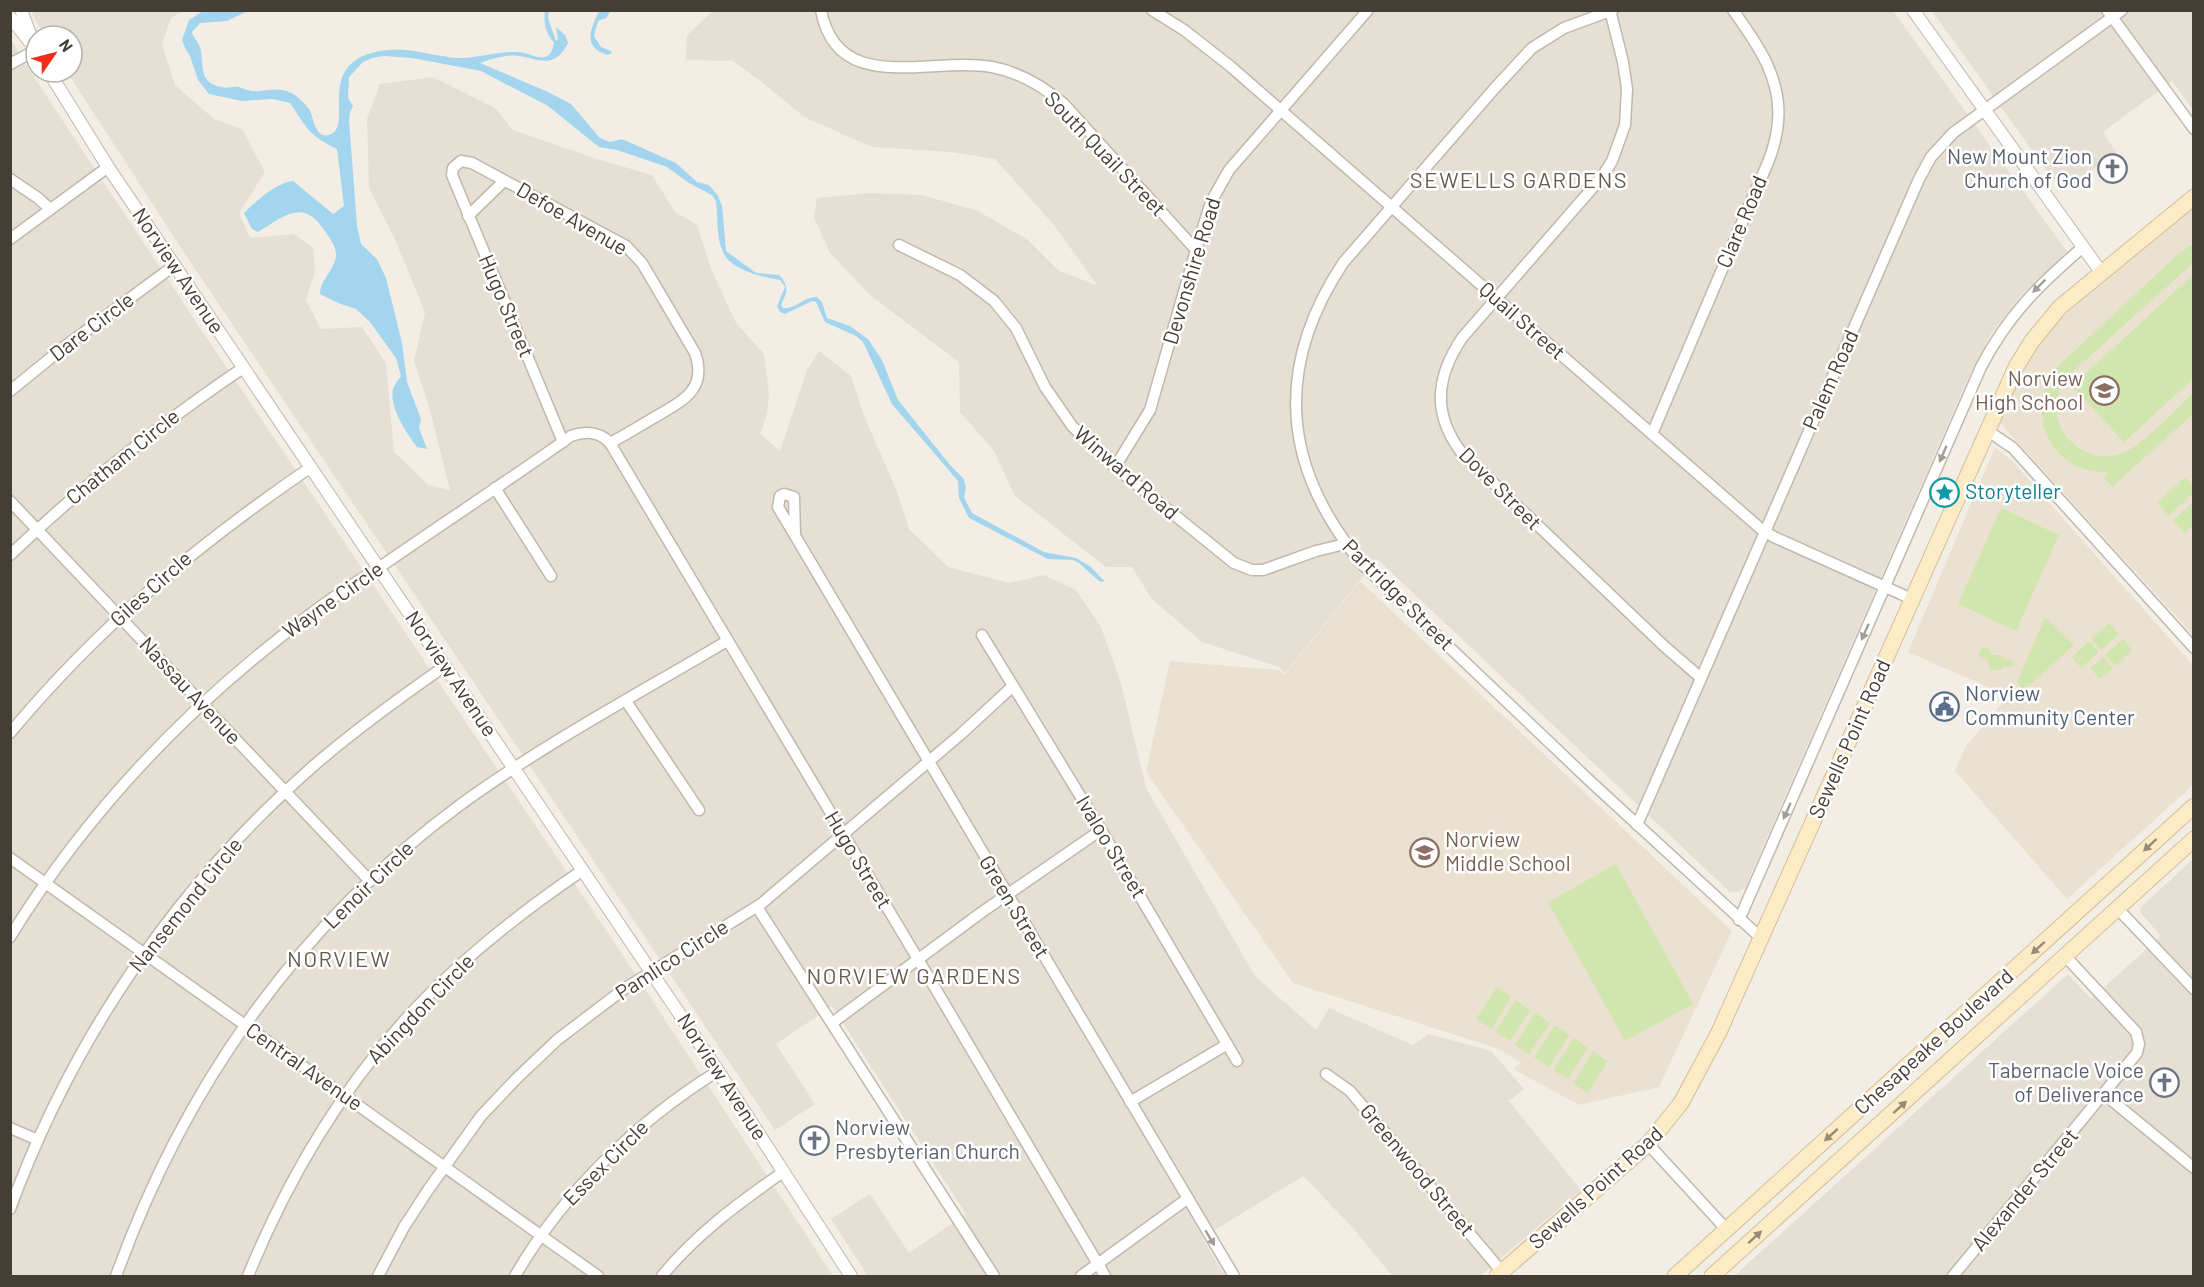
<svg xmlns="http://www.w3.org/2000/svg" width="2204" height="1287" viewBox="0 0 2204 1287" font-family="Barlow,sans-serif">
  <style>
    .residential { fill: #e6dfd4 }
    .education { fill: #ebe1d0 }
    .green { fill: #d1e6af }
    .water { fill: #a3d5ee }
    .lines { fill: none; stroke-linecap: round; stroke-linejoin: round }
    .minor-casing { stroke: #c0b8ab; stroke-width: 13 }
    .tertiary-casing { stroke: #c0b8ab; stroke-width: 14 }
    .secondary-casing { stroke: #d1be97; stroke-width: 17 }
    .minor { stroke: #fff; stroke-width: 10 }
    .tertiary { stroke: #fff; stroke-width: 12 }
    .secondary { stroke: #fdebc5; stroke-width: 15 }
    .oneway { fill: #a29e9a }
    .oneway2 { fill: #988c76 }
    .labels { text-anchor: middle; stroke-width: 5; stroke-linejoin: round; paint-order: stroke }
    .street-label { font-size: 21px; fill: #453e35; stroke: #fff }
    .worship-label { font-size: 21px; fill: #5b616d; stroke: #fff; text-anchor: end }
    .education-label { font-size: 21px; fill: #785e54; stroke: #fff; text-anchor: end }
    .culture-label { font-size: 21px; fill: #0d838f; stroke: #fff; text-anchor: start }
    .service-label { font-size: 21px; fill: #4e5e75; stroke: #fff; text-anchor: start }
    .neighbourhood-label { font-size: 22px; letter-spacing: 1.5px; fill: #675b4d; stroke: #fff }
  </style>
  <rect width="100%" height="100%" fill="#f2eee6"/>
  <g class="residential">
    <path d="M714,10L1893,11L2068,253L2025,291L1991,334L1966,383L1745,888L1738,892H1730L1377,559L1285,673L1279,667L1202,642L1151,598L1132,567H1106L1015,496L994,451L960,412L959,362L870,295L830,253L814,217L817,198L870,193L922,195L978,211L1028,240L1059,271L1097,285L1053,224L995,159L951,152L872,147L804,117L762,82L733,61L686,60L687,35Z"/>
    <path d="M31,11H183L171,18L162,44L175,85L214,119L242,129L265,172L239,213L250,238L293,234L313,247L315,272L306,300L321,329L362,327L386,363L394,452L428,485L450,490L430,410L414,361L425,312L394,237L369,188L367,119L380,84L433,77L495,108L513,130L597,159L652,175L675,212L697,225L712,271L736,323L764,354L769,394L767,414L760,434L780,451L807,370L819,351L851,376L864,416L896,489L909,529L948,567L1009,583L1044,575L1076,590L1101,627L1121,683L1146,788L1255,976L1316,1030L1329,1008L1413,1045L1429,1034L1491,1051L1524,1089L1509,1101L1581,1190L1480,1276H1392L1353,1228L1303,1176L1202,1238L1225,1276H868L831,1219L870,1194L909,1253L966,1214L832,1006L776,1044L815,1104L775,1130L185,254L67,72H72V36H44Z"/>
    <path d="M1932,11H2193V110L2172,81L2103,132L2116,152L2062,192Z"/>
    <path d="M10,37L26,65L204,334L618,948L833,1276H11Z"/>
    <path d="M2193,859V1276H1734L2068,974L2091,999L2161,936L2140,912L2141,907Z"/>
  </g>
  <g class="education">
    <path d="M2193,207V635L1999,422L2028,361L2051,330L2071,309Z"/>
    <path d="M1995,447L2012,461L2193,665V785L2067,899L1955,771L1966,746L2008,696L1908,652Z"/>
    <path d="M1360,581L1732,931L1659,1087L1579,1105L1513,1069L1521,1063L1499,1049L1293,983L1146,772L1170,661L1278,670L1285,674Z"/>
  </g>
  <g class="green">
    <path d="M2193,244V263L2069,375C2062,385 2055,396 2056,409C2058,441 2091,465 2123,453C2140,447 2178,408 2193,393V414L2112,487L2104,478L2109,472C2052,474 2025,418 2053,371L2178,254Z"/>
    <path d="M2193,275V379L2124,442L2072,386Z"/>
    <path d="M2185,477L2193,486V493L2169,516L2157,503Z"/>
    <path d="M2193,502V525L2185,533L2173,520Z"/>
    <path d="M2001,508L2059,535L2016,631L1958,604Z"/>
    <path d="M2045,617L2074,645L2023,691L2017,682Z"/>
    <path d="M2109,623L2119,634L2101,650L2091,639Z"/>
    <path d="M2123,639L2132,650L2115,666L2105,655Z"/>
    <path d="M2089,641L2099,652L2081,668L2072,657Z"/>
    <path d="M1984,647L1988,648L1992,655H2001L2005,660L2011,659L2014,665L2010,668L2005,666L1998,671L1992,670L1988,664V660L1982,659L1979,655L1980,650Z"/>
    <path d="M2103,657L2113,668L2100,679L2090,668Z"/>
    <path d="M1616,864L1693,1004L1625,1041L1548,902Z"/>
    <path d="M1497,987L1511,997L1491,1029L1476,1019Z"/>
    <path d="M1516,1000L1530,1010L1510,1041L1495,1032Z"/>
    <path d="M1535,1013L1550,1023L1529,1054L1515,1045Z"/>
    <path d="M1555,1025L1569,1035L1549,1067L1534,1057Z"/>
    <path d="M1574,1038L1588,1048L1568,1079L1553,1070Z"/>
    <path d="M1593,1051L1608,1061L1587,1093L1573,1083Z"/>
  </g>
  <g class="water">
    <path d="M203,11H248L227,21L200,23L192,32C193,37 198,42 200,47C205,64 197,82 221,87C227,89 234,86 239,87C248,90 251,92 261,91C274,89 285,88 296,96C300,99 305,104 309,109C314,116 314,139 329,135C357,127 309,59 387,50C411,47 435,57 459,58C479,58 499,51 518,52C527,52 536,59 545,57C552,55 552,49 554,43C546,32 543,24 545,11H549L548,18L556,41L558,39L556,27L565,35L568,43C554,70 541,59 518,56C508,54 489,59 480,63L548,92L571,104L600,138L610,142L622,139L676,163L697,182L709,185L718,196L722,206L726,251L756,273L779,275C790,287 787,292 781,305L783,308C795,310 804,296 817,297L822,302L827,318L850,326L868,339L882,360L898,400L950,465L963,478L966,487L964,497L972,513L1044,552L1076,558L1091,567L1105,582L1099,581L1079,563L1073,560L1048,559L969,518L959,498L958,481L892,404L863,342L856,336L825,322L816,302L812,301L785,314L780,312L777,306L785,287L780,280C763,277 730,270 723,252C716,237 718,217 716,201L712,195L689,183L667,167L617,150L599,147L548,106L481,71L412,58L384,56L372,58L363,62L349,77L348,98L353,106L350,112L349,120L357,226L361,244L377,259L386,278L402,343L407,382L421,419L419,428L427,449L417,447C407,433 389,408 393,389C394,385 399,379 401,376L396,358L370,322L356,309L338,303L320,294C320,280 335,270 336,255C336,246 330,238 324,230C303,198 284,216 258,232L252,229L244,213C255,202 277,182 293,181L333,214L344,206L337,149C309,136 307,128 290,103L273,99L242,101L209,94L198,80L190,56L185,48L182,40L189,20Z"/>
    <path d="M599,11H611L606,18L598,21L594,36L601,47L611,51L612,53L608,55C582,47 590,31 599,11Z"/>
  </g>
  <g class="lines">
    <defs>
      <g id="minor">
        <path d="M821,10C837,97 930,56 992,67C1019,72 1043,86 1064,104L1196,250"/>
        <path d="M1152,10L1184,30L1230,66L1761,529L1774,537L1912,599"/>
        <path d="M1610,10L1623,62L1627,89L1625,125L1612,161L1602,177L1462,338C1436,377 1432,413 1461,452L1664,646L1701,678"/>
        <path d="M1613,10L1564,28L1532,48L1494,89L1343,263C1273,369 1282,469 1364,566L1591,782L1761,938"/>
        <path d="M2107,10L2194,129"/>
        <path d="M10,64L36,50"/>
        <path d="M10,179L38,198L50,209"/>
        <path d="M468,216L504,181"/>
        <path d="M10,239L108,167"/>
        <path d="M899,245L960,275L994,301L1016,328L1045,387L1072,426L1115,467L1234,563L1252,570H1263L1316,551L1345,544"/>
        <path d="M10,391L64,347L175,265"/>
        <path d="M1988,431L2013,448L2194,648"/>
        <path d="M1652,434L1755,192C1764,172 1774,152 1777,130C1785,83 1759,46 1733,10"/>
        <path d="M563,442L452,175L453,168L461,161L472,163L626,246L642,263L695,353C708,390 682,401 655,417C640,426 625,435 610,443"/>
        <path d="M1115,467L1150,410L1196,250L1211,202L1229,170L1368,10"/>
        <path d="M495,488L551,576"/>
        <path d="M10,501L370,881"/>
        <path d="M795,536L794,497L784,494L780,496L778,507L1234,1276"/>
        <path d="M10,555C85,484 158,425 243,368"/>
        <path d="M982,635L1101,830L1237,1061"/>
        <path d="M626,701L699,810"/>
        <path d="M10,733C99,626 197,545 311,467"/>
        <path d="M1637,825L1919,179L1931,157L1953,133L2122,10"/>
        <path d="M10,858L598,1276"/>
        <path d="M757,907L994,1276"/>
        <path d="M2118,909L2194,989"/>
        <path d="M1739,920L1981,367C2008,315 2039,285 2083,247"/>
        <path d="M10,937C89,809 195,699 316,610C336,595 358,581 380,567C443,523 508,481 571,436C586,431 599,431 610,443L928,976L1105,1276"/>
        <path d="M832,1023L982,912L1101,830"/>
        <path d="M1326,1074L1350,1091L1502,1272"/>
        <path d="M2104,1094L2194,1168"/>
        <path d="M1130,1102L1226,1045"/>
        <path d="M10,1128L38,1140"/>
        <path d="M1648,1144L1727,1230"/>
        <path d="M10,1209C73,1037 179,882 318,762C359,727 402,696 445,666"/>
        <path d="M116,1276C184,1088 297,925 460,805C544,744 638,694 727,641"/>
        <path d="M248,1276C285,1185 337,1096 403,1022C456,963 518,914 583,870"/>
        <path d="M378,1276L404,1227L428,1190L481,1116L517,1078L557,1040L624,989L761,904L961,734L1013,686"/>
        <path d="M515,1276C564,1192 636,1122 718,1071"/>
        <path d="M662,1276C696,1234 739,1203 783,1172"/>
        <path d="M1081,1276L1187,1199"/>
        <path d="M1953,1276L2137,1053L2139,1044L2136,1032L2066,957"/>
      </g>
      <g id="tertiary">
        <path d="M21,10L36,50"/>
        <path d="M1913,10L2101,272"/>
        <path d="M10,17L30,42"/>
        <path d="M49,72L108,167L718,1071L851,1276"/>
      </g>
      <g id="secondary">
        <path d="M1497,1276L1648,1144L1681,1103L1719,1032L2016,367L2032,341L2060,307L2194,197"/>
        <path d="M1675,1276L2194,806"/>
        <path d="M1712,1276L2194,839"/>
      </g>
    </defs>
    <use href="#minor" class="minor-casing"/>
    <use href="#tertiary" class="tertiary-casing"/>
    <use href="#secondary" class="secondary-casing"/>
    <use href="#minor" class="minor"/>
    <use href="#tertiary" class="tertiary"/>
    <use href="#secondary" class="secondary"/>
  </g>
  <defs><path id="oneway-solid" d="M-6-.8H1V-3.2L6.5 0L1 3.2V.8H-6Z" transform="scale(1.5)"/></defs>
  <g class="oneway">
    <use href="#oneway-solid" transform="translate(2039 286) rotate(135)"/>
    <use href="#oneway-solid" transform="translate(1943 454) rotate(113)"/>
    <use href="#oneway-solid" transform="translate(1865 632) rotate(114)"/>
    <use href="#oneway-solid" transform="translate(1787 811) rotate(114)"/>
    <use href="#oneway-solid" transform="translate(1210 1238) rotate(59)"/>
  </g>
  <g class="oneway2">
    <use href="#oneway-solid" transform="translate(2150 845) rotate(137)"/>
    <use href="#oneway-solid" transform="translate(2038 948) rotate(138)"/>
    <use href="#oneway-solid" transform="translate(1900 1107) rotate(-42)"/>
    <use href="#oneway-solid" transform="translate(1831 1135) rotate(138)"/>
    <use href="#oneway-solid" transform="translate(1755 1237) rotate(-42)"/>
  </g>
  <defs>
    <symbol id="church-ring" viewBox="-11 -11 22 22"><circle r="9.5" fill="#fff" stroke="#6b7280" stroke-width="1.5"/><path d="M-1.2-6h2.4v3.5h3.3v2.4h-3.3V6h-2.4V-.1h-3.3v-2.4h3.3Z" fill="#6b7280"/></symbol>
    <symbol id="school-ring" viewBox="-11 -11 22 22"><circle r="9.5" fill="#fff" stroke="#8d6e63" stroke-width="1.5"/><path d="M0-5L7-2L0 1L-7-2ZM-4 1L0 2.5L4 1V4Q0 6-4 4Z" fill="#8d6e63"/></symbol>
    <symbol id="sight-ring" viewBox="-11 -11 22 22"><circle r="9.5" fill="#fff" stroke="#0f9aa8" stroke-width="1.5"/><path d="M0-6L1.8-2.2L6-1.7L2.9 1.2L3.7 5.4L0 3.3L-3.7 5.4L-2.9 1.2L-6-1.7L-1.8-2.2Z" fill="#0f9aa8"/></symbol>
    <symbol id="civic-ring" viewBox="-11 -11 22 22"><circle r="9.5" fill="#fff" stroke="#5c6f8a" stroke-width="1.5"/><path d="M-.6-6.5H3V-4.5H.6V-3L4-1V1h2V6H-6V1h2V-1L-.6-3ZM-1.2 2.5V6h2.4V2.5Z" fill="#5c6f8a"/></symbol>
  </defs>
  <g fill-rule="evenodd">
    <use href="#church-ring" x="2096" y="152" width="33" height="33"/>
    <use href="#school-ring" x="2088" y="374" width="33" height="33"/>
    <use href="#sight-ring" x="1928" y="476" width="33" height="33"/>
    <use href="#civic-ring" x="1928" y="690" width="33" height="33"/>
    <use href="#school-ring" x="1408" y="836" width="33" height="33"/>
    <use href="#church-ring" x="2148" y="1066" width="33" height="33"/>
    <use href="#church-ring" x="798" y="1124" width="33" height="33"/>
  </g>
  <g class="labels">
    <g class="street-label">
      <text transform="translate(1105 154) rotate(46)" y="7">South Quail Street</text>
      <text transform="translate(572 219) rotate(30)" y="7">Defoe Avenue</text>
      <text transform="translate(1742 222) rotate(-67)" y="7">Clare Road</text>
      <text transform="translate(178 271) rotate(56)" y="7">Norview Avenue</text>
      <text transform="translate(1192 271) rotate(-73)" y="7">Devonshire Road</text>
      <text transform="translate(506 306) rotate(67)" y="7">Hugo Street</text>
      <text transform="translate(1522 321) rotate(41)" y="7">Quail Street</text>
      <text transform="translate(92 327) rotate(-37)" y="7">Dare Circle</text>
      <text transform="translate(1831 380) rotate(-66)" y="7">Palem Road</text>
      <text transform="translate(123 457) rotate(-39)" y="7">Chatham Circle</text>
      <text transform="translate(1126 473) rotate(41)" y="7">Winward Road</text>
      <text transform="translate(1500 489) rotate(45)" y="7">Dove Street</text>
      <text transform="translate(151 589) rotate(-42)" y="7">Giles Circle</text>
      <text transform="translate(1398 595) rotate(45)" y="7">Partridge Street</text>
      <text transform="translate(333 600) rotate(-35)" y="7">Wayne Circle</text>
      <text transform="translate(451 674) rotate(56)" y="7">Norview Avenue</text>
      <text transform="translate(190 691) rotate(47)" y="7">Nassau Avenue</text>
      <text transform="translate(1850 739) rotate(-66)" y="7">Sewells Point Road</text>
      <text transform="translate(1111 847) rotate(59)" y="7">Ivaloo Street</text>
      <text transform="translate(858 860) rotate(59)" y="7">Hugo Street</text>
      <text transform="translate(369 885) rotate(-44)" y="7">Lenoir Circle</text>
      <text transform="translate(186 905) rotate(-51)" y="7">Nansemond Circle</text>
      <text transform="translate(1014 907) rotate(59)" y="7">Green Street</text>
      <text transform="translate(672 960) rotate(-33)" y="7">Pamlico Circle</text>
      <text transform="translate(421 1009) rotate(-46)" y="7">Abingdon Circle</text>
      <text transform="translate(1934 1042) rotate(-42)" y="7">Chesapeake Boulevard</text>
      <text transform="translate(304 1067) rotate(35)" y="7">Central Avenue</text>
      <text transform="translate(722 1077) rotate(57)" y="7">Norview Avenue</text>
      <text transform="translate(606 1163) rotate(-45)" y="7">Essex Circle</text>
      <text transform="translate(1417 1170) rotate(50)" y="7">Greenwood Street</text>
      <text transform="translate(1596 1188) rotate(-42)" y="7">Sewells Point Road</text>
      <text transform="translate(2025 1190) rotate(-50)" y="7">Alexander Street</text>
    </g>
    <g class="worship-label">
      <text x="2092" y="164">New Mount Zion<tspan x="2092" dy="24">Church of God</tspan></text>
      <text x="2144" y="1078">Tabernacle Voice<tspan x="2144" dy="24">of Deliverance</tspan></text>
      <text x="835" y="1135" text-anchor="start">Norview<tspan x="835" dy="24">Presbyterian Church</tspan></text>
    </g>
    <g class="education-label">
      <text x="2083" y="386">Norview<tspan x="2083" dy="24">High School</tspan></text>
      <text x="1445" y="847" text-anchor="start">Norview<tspan x="1445" dy="24">Middle School</tspan></text>
    </g>
    <g class="culture-label">
      <text x="1965" y="499">Storyteller</text>
    </g>
    <g class="service-label">
      <text x="1965" y="701">Norview<tspan x="1965" dy="24">Community Center</tspan></text>
    </g>
    <g class="neighbourhood-label">
      <text x="1519" y="188">SEWELLS GARDENS</text>
      <text x="339" y="967">NORVIEW</text>
      <text x="914" y="984">NORVIEW GARDENS</text>
    </g>
  </g>
  <rect width="2204" height="1287" fill="none" stroke="#453e35" stroke-width="24"/>
  <g transform="translate(54 54) rotate(55)"><circle r="28" fill="#ffffff" stroke="#b5b2ae" stroke-width="1.5"/>
  <path d="M0-4.5L10 22L0 15L-10 22Z" fill="#f42c1b"/>
  <text y="-9" font-size="16" font-weight="bold" text-anchor="middle" fill="#453e35">N</text>
  </g>
</svg>
